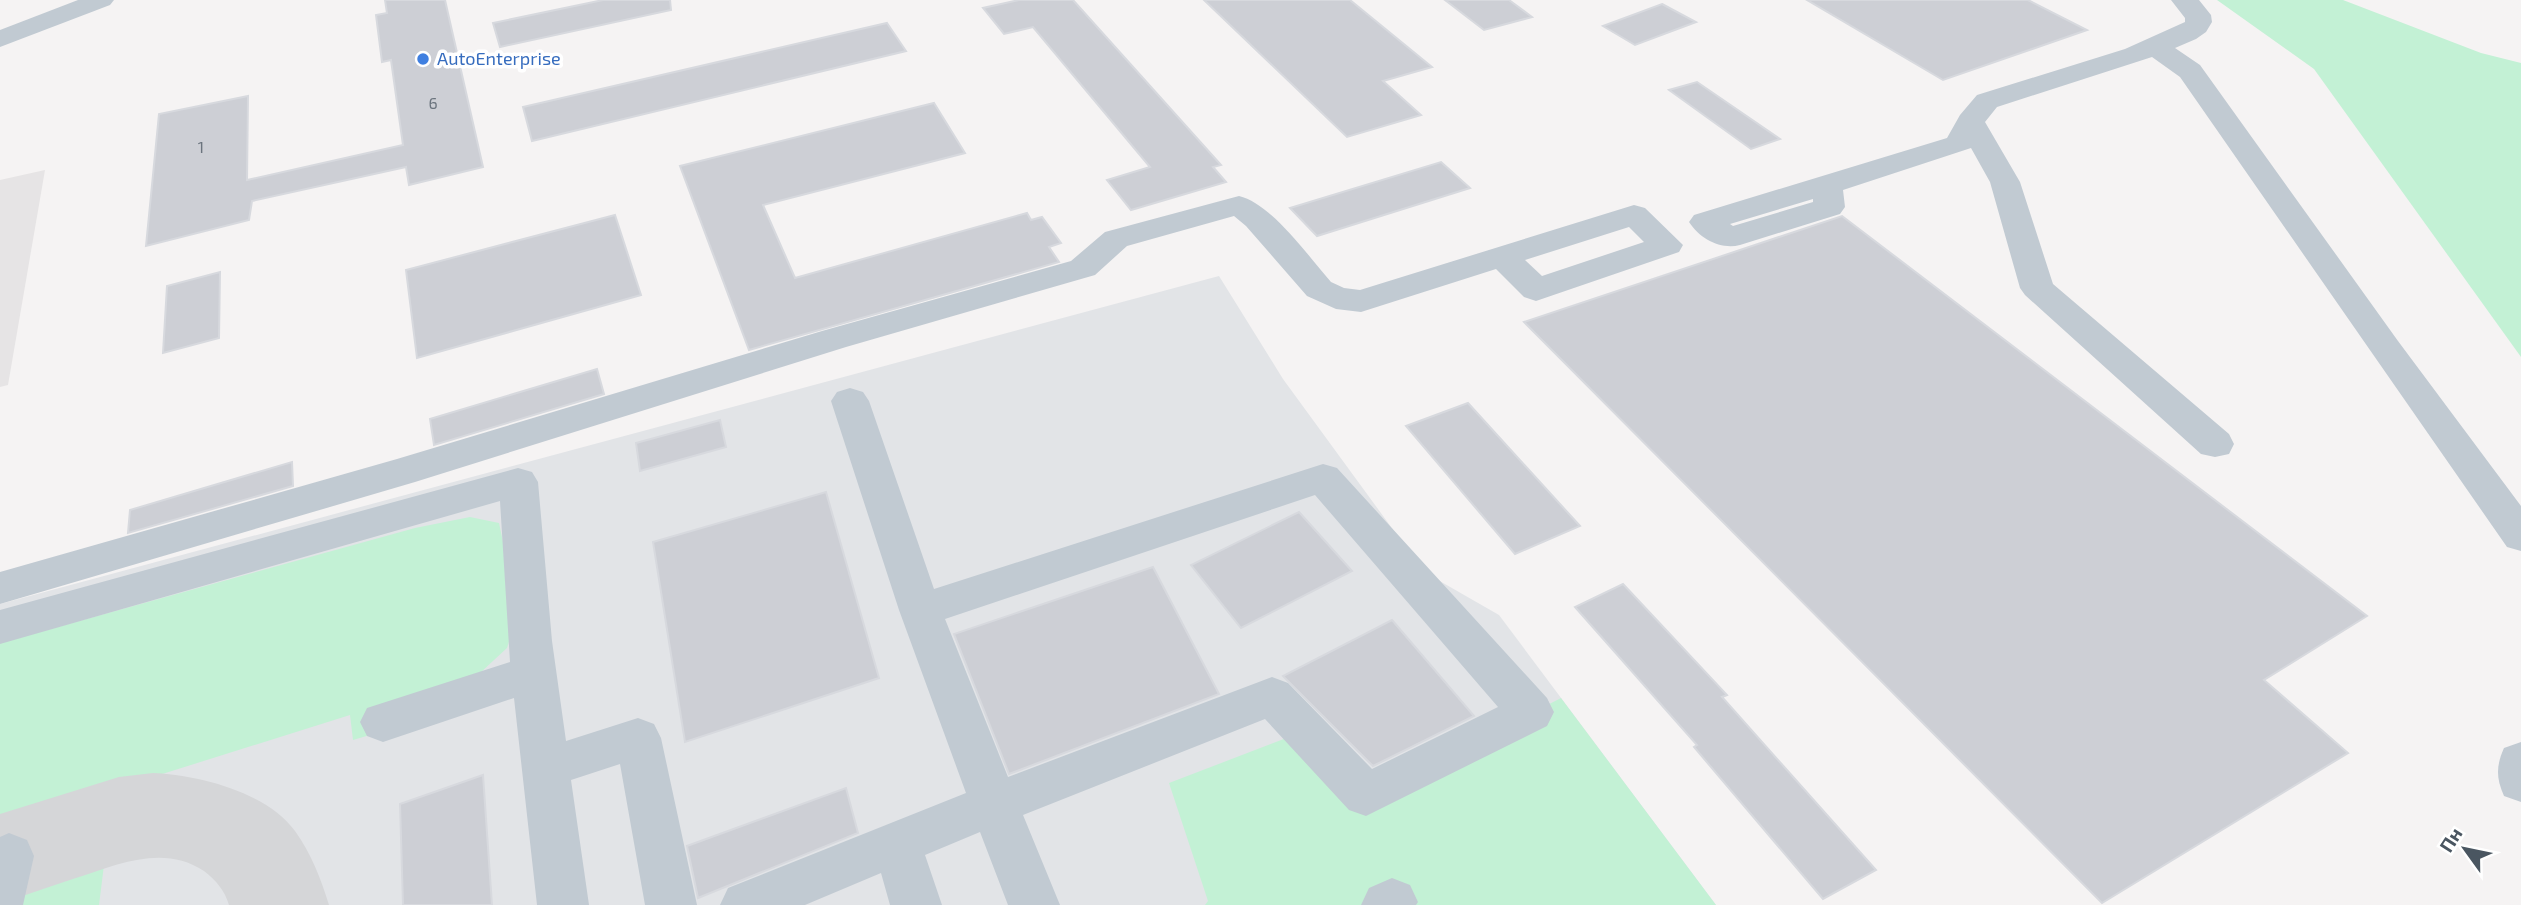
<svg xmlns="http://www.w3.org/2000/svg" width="2521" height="905" viewBox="0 0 2521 905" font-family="'Exo 2',sans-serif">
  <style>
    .education { fill: #e6e4e5 }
    .airport { fill: #e2e4e7 }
    .green { fill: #c3f1d5 }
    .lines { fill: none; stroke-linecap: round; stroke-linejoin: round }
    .taxiway { fill: #d5d6d8; fill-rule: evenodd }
    .building { fill: #cdcfd5; stroke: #d7d9de; stroke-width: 2 }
    .minor { fill: #c1cad2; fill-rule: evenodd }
    .shop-dot { fill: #3f7fe0; stroke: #fff; stroke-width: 2.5 }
    .labels { text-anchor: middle; stroke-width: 7; stroke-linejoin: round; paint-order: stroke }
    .far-number-label { font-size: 16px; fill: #6b747e }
    .far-shop-label { font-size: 18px; fill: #366cbe; stroke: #fff; text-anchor: start }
  </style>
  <rect width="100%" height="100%" fill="#f5f3f3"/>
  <path class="education" d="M45,170L8,385L0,387V180Z"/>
  <path class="airport" d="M1219,276L1283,379L1424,572L1499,615L1716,905H0V604Z"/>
  <g class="green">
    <path d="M2217,0H2343L2481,53L2521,63V357L2314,69Z"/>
    <path d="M470,517L499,523L518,613L507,648L480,673L397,727L353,740L350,715L0,825V643L415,528Z"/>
    <path d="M1561,698L1716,905H1205L1208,901L1169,783L1297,734L1357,803Z"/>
    <path d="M104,865L99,905H0V898Z"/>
  </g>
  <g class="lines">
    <path class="taxiway" d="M153,773C198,775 267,792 295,831C311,853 321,879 329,905H229C225,891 216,880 204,871C164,844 118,864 76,878C51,886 25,895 0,904V814L119,777Z"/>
  </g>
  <g class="building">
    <path d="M385,0H445L483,167L409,185L406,167L252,201L249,220L146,246L159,114L248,96L247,180L403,145L391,60L382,62L376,15L387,13Z"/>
    <path d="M603,0H670L671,10L500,47L493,23Z"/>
    <path d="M1019,0H1073L1221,165L1213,167L1226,182L1131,210L1107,180L1150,167L1033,27L1004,34L983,8Z"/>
    <path d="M1204,0H1350L1432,67L1383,81L1421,115L1347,137Z"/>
    <path d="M1445,0H1509L1532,17L1484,30Z"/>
    <path d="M1807,0H2028L2087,30L1943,80Z"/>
    <path d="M1662,4L1696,22L1635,45L1603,26Z"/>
    <path d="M887,23L906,51L532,141L523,107Z"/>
    <path d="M1697,82L1780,139L1751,149L1669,90Z"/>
    <path d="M934,103L965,153L763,205L795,278L1027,213L1031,220L1042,217L1061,243L1049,247L1059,262L749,350L680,166Z"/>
    <path d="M1441,162L1470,188L1317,236L1290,208Z"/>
    <path d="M615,215L641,295L417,358L406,270Z"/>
    <path d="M1842,216L2367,616L2264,680L2348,753L2102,903L1524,322Z"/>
    <path d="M220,272L219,338L163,353L167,286Z"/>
    <path d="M597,369L604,394L434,445L430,419Z"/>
    <path d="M1468,403L1580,526L1515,554L1406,426Z"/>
    <path d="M720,420L726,447L640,471L636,443Z"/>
    <path d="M292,462L293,486L128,533L130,510Z"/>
    <path d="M826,492L879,678L685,742L653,542Z"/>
    <path d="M1299,512L1352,571L1241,628L1191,565Z"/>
    <path d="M1153,567L1219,694L1009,774L954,634Z"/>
    <path d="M1623,584L1727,695L1722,697L1876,870L1823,899L1694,747L1697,745L1575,607Z"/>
    <path d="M1392,620L1474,716L1373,766L1283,676Z"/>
    <path d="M483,775L492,905H403L400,804Z"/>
    <path d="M846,788L858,833L698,898L687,846Z"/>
  </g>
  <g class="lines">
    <g class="minor">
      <path d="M78,0H114L110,5L0,47V30Z"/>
      <path d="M2171,0H2199L2211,15L2212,22L2206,32L2196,39L2175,48L2200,65L2398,341L2521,506V551L2507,547L2180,77L2152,57L1997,107L1985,122L2020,182L2053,284L2229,434L2234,444L2229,454L2215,457L2201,454L2025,295L2020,288L1990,182L1971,148L1843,190L1845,207L1840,214L1740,245C1721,250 1700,239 1689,222L1694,215L1947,138L1960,115L1977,95L2125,49L2185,22V18ZM1813,199V202L1733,226L1730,224Z"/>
      <path d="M1239,196C1272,204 1308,256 1331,282L1344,288L1360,290L1634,205L1645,208L1683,245L1679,252L1536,301L1524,297L1496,269L1361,312L1336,309L1307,296L1246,226L1234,216L1127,246L1095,275L846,347L415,482L0,604V572L397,459L822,331L1071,261L1105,232ZM1629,227L1644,242L1542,276L1525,260Z"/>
      <path d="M850,388L863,392L869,401L934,589L1323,464L1337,468L1547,698L1554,712L1547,726L1366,816L1349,810L1265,719L1023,815L1060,905H1008L980,832L925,855L942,905H890L881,873L805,905H720L728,888L966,793L899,610L831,401L837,392ZM1315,495L1498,707L1372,769L1288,683L1272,677L1008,777L945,619Z"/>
      <path d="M518,468L532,472L538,482L552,641L566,741L638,718L654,724L661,738L697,905H645L620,764L571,780L589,905H537L514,698L383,742L367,736L360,722L367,708L510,662L500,501L0,644V610Z"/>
      <path d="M2521,742V802L2504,796C2496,778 2496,766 2504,748Z"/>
      <path d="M9,833L27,840L34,856L23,905H0V837Z"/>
      <path d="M1392,878L1410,885L1418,902L1416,905H1361L1369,888Z"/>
    </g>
  </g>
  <circle class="shop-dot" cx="423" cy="59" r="7"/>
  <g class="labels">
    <g class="far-number-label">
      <text x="433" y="109">6</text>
      <text x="201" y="153">1</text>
    </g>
    <g class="far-shop-label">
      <text x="437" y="65">AutoEnterprise</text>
    </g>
  </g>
  <g transform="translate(2465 849) rotate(303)" stroke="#ffffff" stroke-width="5" paint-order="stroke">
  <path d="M0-5L12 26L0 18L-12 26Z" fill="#4a5661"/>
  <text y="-10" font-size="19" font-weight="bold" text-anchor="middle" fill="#4a5661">Пн</text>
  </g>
</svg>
